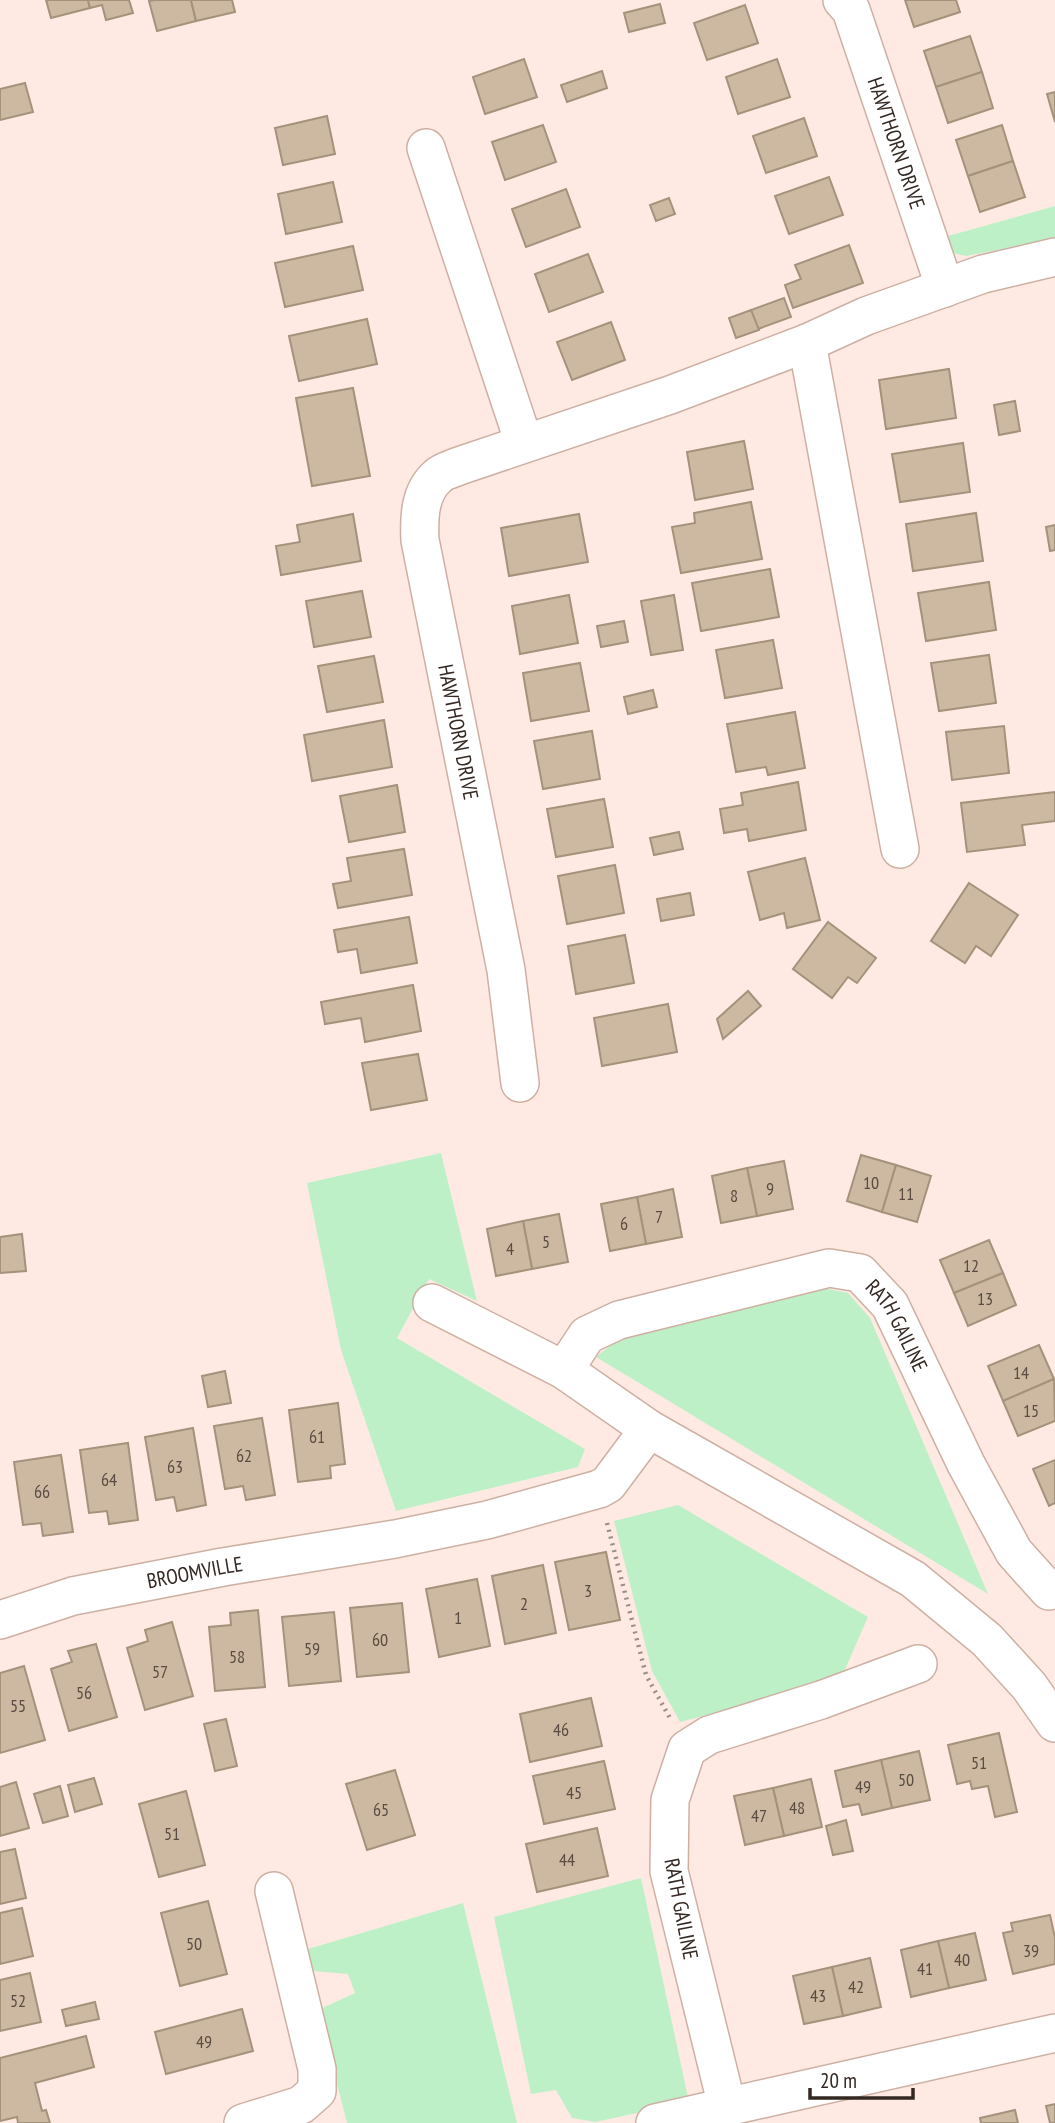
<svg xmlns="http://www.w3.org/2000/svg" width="1055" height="2123" viewBox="0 0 1055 2123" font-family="'PT Sans Narrow',sans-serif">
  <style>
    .green { fill: #bef0c7 }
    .building { fill: #cdb9a1; stroke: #a4927b; stroke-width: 2 }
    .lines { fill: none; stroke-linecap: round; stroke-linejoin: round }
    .minor-casing { stroke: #ceb0a3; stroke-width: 40 }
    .path { stroke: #9d8d86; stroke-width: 4.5; stroke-dasharray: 2 5; stroke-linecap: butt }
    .minor { stroke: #fff; stroke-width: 37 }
    .labels { text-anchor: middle; stroke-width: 5; stroke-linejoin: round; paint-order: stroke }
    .number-label { font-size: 18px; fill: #5a4c42 }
    .street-label { font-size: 21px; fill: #342823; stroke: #fff }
  </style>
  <rect width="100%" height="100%" fill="#feeae2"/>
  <g class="green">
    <path d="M1055,206V239L966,256L953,253L941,238Z"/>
    <path d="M441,1153L477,1301L429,1279L397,1338L585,1449L578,1467L396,1511L341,1350L307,1183Z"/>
    <path d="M824,1288L848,1293L870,1318L988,1594L596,1357L627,1332Z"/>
    <path d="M678,1505L868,1617L840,1681L680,1722L652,1671L614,1521Z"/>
    <path d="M641,1878L689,2102L595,2122L572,2118L556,2090L531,2094L494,1917Z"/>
    <path d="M463,1903L517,2123H347L318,2010L355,1993L348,1974L313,1971L308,1949Z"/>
  </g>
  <g class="building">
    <path d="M46,0H88L90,8L51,18Z"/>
    <path d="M88,0H129L133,13L106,20L102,5L90,8Z"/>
    <path d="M155,0H191L196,21L157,31L149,1Z"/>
    <path d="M191,0H232L235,12L196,21Z"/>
    <path d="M905,0H956L960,12L914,27Z"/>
    <path d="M660,4L665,23L629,32L624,13Z"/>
    <path d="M745,5L758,43L707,60L694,23Z"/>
    <path d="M970,36L982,72L936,87L924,51Z"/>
    <path d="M524,59L537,97L485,114L473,77Z"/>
    <path d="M777,59L790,97L738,114L726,77Z"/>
    <path d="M602,71L607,88L567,102L561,85Z"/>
    <path d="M982,72L993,108L948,123L936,87Z"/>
    <path d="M25,83L33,112L0,120V89Z"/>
    <path d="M1055,92V122L1047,94Z"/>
    <path d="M327,116L335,154L283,165L275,128Z"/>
    <path d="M804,118L817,156L766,173L753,136Z"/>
    <path d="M543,125L556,162L505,180L492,142Z"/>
    <path d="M1002,125L1013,161L968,176L956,140Z"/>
    <path d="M1013,161L1025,197L980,212L968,176Z"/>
    <path d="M829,177L843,215L789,234L775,196Z"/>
    <path d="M333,182L342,222L286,234L278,194Z"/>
    <path d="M566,189L580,227L526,247L512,209Z"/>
    <path d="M669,198L675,214L656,221L650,205Z"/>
    <path d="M849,245L863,283L793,308L785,285L801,279L795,265Z"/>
    <path d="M353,246L363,290L285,307L275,263Z"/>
    <path d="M588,254L603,292L549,312L535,274Z"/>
    <path d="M784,298L791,317L758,329L751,310Z"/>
    <path d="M751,310L759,330L736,338L729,318Z"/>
    <path d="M367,319L377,364L299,381L289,336Z"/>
    <path d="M611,322L625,360L572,380L557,342Z"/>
    <path d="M949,369L956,418L886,429L879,380Z"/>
    <path d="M353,388L370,476L312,486L296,398Z"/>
    <path d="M1015,401L1020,431L999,435L994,405Z"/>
    <path d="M744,441L753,489L695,500L687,452Z"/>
    <path d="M963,443L970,492L900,502L892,454Z"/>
    <path d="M751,502L762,559L681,573L672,527L695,523L694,513Z"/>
    <path d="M976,513L983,561L913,571L906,524Z"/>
    <path d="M353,514L361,561L281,575L276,546L300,542L297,525Z"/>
    <path d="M579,514L588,562L509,576L501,528Z"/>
    <path d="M1055,525V550L1050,551L1046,527Z"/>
    <path d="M770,569L779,617L701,631L692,583Z"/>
    <path d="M989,582L996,630L926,641L918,593Z"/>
    <path d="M362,591L371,637L314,647L306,601Z"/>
    <path d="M569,595L578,643L520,654L512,606Z"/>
    <path d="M674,595L683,650L651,655L641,601Z"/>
    <path d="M624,621L628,642L601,647L597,626Z"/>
    <path d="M773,640L782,688L725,698L716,650Z"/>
    <path d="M989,655L996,703L939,711L931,663Z"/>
    <path d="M374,656L383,702L327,712L318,666Z"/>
    <path d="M580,663L589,711L531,721L523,673Z"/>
    <path d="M653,690L657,707L628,714L624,697Z"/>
    <path d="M795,712L805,768L768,775L766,767L736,772L727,724Z"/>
    <path d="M384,720L392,767L312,781L304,735Z"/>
    <path d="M1004,726L1009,773L952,780L946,732Z"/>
    <path d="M592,731L600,779L543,789L534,741Z"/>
    <path d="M798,782L806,830L749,841L747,829L724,833L720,809L743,805L741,793Z"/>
    <path d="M397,785L405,832L349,842L340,796Z"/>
    <path d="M1055,792V821L1022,825L1025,845L967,852L961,803Z"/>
    <path d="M604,799L613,847L556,857L547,809Z"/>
    <path d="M679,832L683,849L654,855L650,838Z"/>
    <path d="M404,849L412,895L338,908L333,884L351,881L347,858Z"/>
    <path d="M805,858L820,920L787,928L784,913L760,920L748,872Z"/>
    <path d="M615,865L624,913L567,924L558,876Z"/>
    <path d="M969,883L1018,915L991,956L976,946L965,963L931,941Z"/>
    <path d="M690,893L694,915L661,921L657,899Z"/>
    <path d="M409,917L417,963L361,973L357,949L338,952L334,930Z"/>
    <path d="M828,922L876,958L857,983L848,977L832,998L793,969Z"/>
    <path d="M625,935L634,983L576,994L568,946Z"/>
    <path d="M413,985L421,1031L365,1042L361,1018L325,1024L321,1002Z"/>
    <path d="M748,991L761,1006L723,1039L717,1019Z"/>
    <path d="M668,1004L677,1052L602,1066L594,1018Z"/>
    <path d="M418,1054L427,1100L371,1110L362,1063Z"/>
    <path d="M861,1155L896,1165L882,1212L847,1201Z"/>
    <path d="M784,1161L793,1209L757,1216L747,1168Z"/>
    <path d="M896,1165L931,1176L917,1222L882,1212Z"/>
    <path d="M747,1168L757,1216L721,1223L712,1176Z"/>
    <path d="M673,1189L682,1237L646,1244L637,1197Z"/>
    <path d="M637,1197L646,1244L610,1251L601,1204Z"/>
    <path d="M559,1214L568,1262L532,1269L523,1221Z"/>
    <path d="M523,1221L532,1269L496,1276L487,1229Z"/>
    <path d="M22,1234L26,1271L0,1273V1237Z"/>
    <path d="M989,1240L1003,1273L954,1293L940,1260Z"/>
    <path d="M1003,1273L1016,1305L968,1326L954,1293Z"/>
    <path d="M1039,1345L1054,1379L1003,1401L988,1366Z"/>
    <path d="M225,1371L231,1403L208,1407L202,1376Z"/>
    <path d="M1054,1379L1055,1421L1018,1436L1003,1401Z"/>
    <path d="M338,1403L345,1464L330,1466L331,1478L298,1482L289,1410Z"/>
    <path d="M262,1418L275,1495L246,1500L243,1486L225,1489L214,1426Z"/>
    <path d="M193,1428L206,1505L177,1511L174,1497L156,1500L145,1437Z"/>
    <path d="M128,1443L138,1520L109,1524L107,1511L89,1513L80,1450Z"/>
    <path d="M61,1455L73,1532L43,1536L41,1523L23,1525L14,1462Z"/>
    <path d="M1055,1460V1503L1049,1506L1033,1469Z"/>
    <path d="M606,1552L620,1620L569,1630L555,1562Z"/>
    <path d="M543,1565L556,1633L505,1644L492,1576Z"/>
    <path d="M477,1579L490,1646L439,1657L426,1589Z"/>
    <path d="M402,1603L409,1672L357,1677L350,1608Z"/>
    <path d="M258,1610L265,1687L215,1691L209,1627L231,1625L230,1613Z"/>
    <path d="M334,1612L341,1681L289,1686L282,1617Z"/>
    <path d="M172,1622L193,1696L145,1710L127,1648L148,1641L145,1630Z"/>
    <path d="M96,1644L117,1717L69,1731L51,1669L72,1662L68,1651Z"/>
    <path d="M24,1666L45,1740L0,1753V1673Z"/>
    <path d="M591,1698L602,1746L530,1762L520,1714Z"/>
    <path d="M226,1719L237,1766L215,1771L204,1724Z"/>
    <path d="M999,1733L1017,1812L995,1817L988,1786L972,1789L970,1781L957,1784L948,1745Z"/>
    <path d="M919,1751L930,1800L892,1808L881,1760Z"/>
    <path d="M881,1760L892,1808L862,1815L859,1804L843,1807L835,1771Z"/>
    <path d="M604,1761L615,1809L544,1824L533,1776Z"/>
    <path d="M395,1770L415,1835L367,1850L346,1784Z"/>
    <path d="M94,1778L102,1804L75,1812L68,1785Z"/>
    <path d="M811,1779L822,1827L784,1836L773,1788Z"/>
    <path d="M16,1782L29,1828L0,1836V1787Z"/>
    <path d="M60,1786L68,1816L43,1823L34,1794Z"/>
    <path d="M773,1788L784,1836L745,1845L734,1796Z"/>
    <path d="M186,1791L205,1865L159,1877L139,1804Z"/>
    <path d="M846,1820L853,1851L833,1855L826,1826Z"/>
    <path d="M597,1828L608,1876L537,1892L526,1844Z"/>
    <path d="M15,1849L26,1898L0,1904V1852Z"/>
    <path d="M208,1901L227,1974L180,1986L161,1913Z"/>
    <path d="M22,1908L33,1956L0,1964V1913Z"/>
    <path d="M1050,1915L1055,1938V1964L1013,1974L1003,1933L1013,1931L1011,1923Z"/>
    <path d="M975,1933L986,1980L949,1988L938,1941Z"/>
    <path d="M938,1941L949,1988L911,1997L901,1950Z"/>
    <path d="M870,1958L881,2007L843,2016L832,1967Z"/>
    <path d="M832,1967L843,2016L804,2024L793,1976Z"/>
    <path d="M30,1973L41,2022L0,2031V1980Z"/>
    <path d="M95,2002L99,2019L66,2026L62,2010Z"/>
    <path d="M242,2009L253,2051L166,2074L155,2032Z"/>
    <path d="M86,2036L94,2067L35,2083L42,2111L46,2110L50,2123H18L17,2117L0,2121V2058Z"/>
    <path d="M1055,2104V2123H1050L1046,2106Z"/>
    <path d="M1015,2110L1018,2123H981L980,2118Z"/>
  </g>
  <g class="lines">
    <defs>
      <g id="minor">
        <path id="s1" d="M842,0L851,10L945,288"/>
        <path d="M426,148L524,443"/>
        <path d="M807,343L900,849"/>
        <path d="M520,1083L506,970L420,540C419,519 419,492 438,476C443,471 452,469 459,466L670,395L807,343L866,316L983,274L1055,257"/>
        <path d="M432,1303L564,1370L649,1429L913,1579L987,1640L1029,1686L1055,1723"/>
        <path id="s2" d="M564,1370L587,1335L619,1320L829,1268L860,1273L890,1305L966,1464L1014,1552L1049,1591"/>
        <path id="s3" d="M0,1620L73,1596L223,1567L395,1539L487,1520L599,1489L608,1484L649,1429"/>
        <path d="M727,2106L669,1871L670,1800L687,1749L709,1735L821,1700L918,1664"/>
        <path d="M243,2123L301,2105L317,2091V2069L274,1891"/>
        <path d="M655,2123L1055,2033"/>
      </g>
    </defs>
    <use href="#minor" class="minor-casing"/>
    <path class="path" d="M607,1523L646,1675L671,1720"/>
    <use href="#minor" class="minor"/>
  </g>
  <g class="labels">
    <g class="number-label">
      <text x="871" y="1189">10</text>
      <text x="770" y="1195">9</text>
      <text x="906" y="1200">11</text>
      <text x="734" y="1202">8</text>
      <text x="659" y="1223">7</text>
      <text x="624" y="1230">6</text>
      <text x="546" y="1248">5</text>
      <text x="510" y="1255">4</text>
      <text x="971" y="1272">12</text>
      <text x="985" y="1305">13</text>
      <text x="1021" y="1379">14</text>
      <text x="1031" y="1417">15</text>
      <text x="317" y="1443">61</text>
      <text x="244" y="1462">62</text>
      <text x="175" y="1473">63</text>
      <text x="109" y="1486">64</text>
      <text x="42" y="1498">66</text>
      <text x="588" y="1597">3</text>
      <text x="524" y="1610">2</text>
      <text x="458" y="1624">1</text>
      <text x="380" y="1646">60</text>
      <text x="312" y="1655">59</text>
      <text x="237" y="1663">58</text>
      <text x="160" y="1678">57</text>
      <text x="84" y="1699">56</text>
      <text x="18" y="1712">55</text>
      <text x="561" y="1736">46</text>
      <text x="979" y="1769">51</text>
      <text x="906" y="1786">50</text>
      <text x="863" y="1793">49</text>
      <text x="574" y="1799">45</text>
      <text x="797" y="1814">48</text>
      <text x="381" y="1816">65</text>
      <text x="759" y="1822">47</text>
      <text x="172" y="1840">51</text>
      <text x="567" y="1866">44</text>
      <text x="194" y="1950">50</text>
      <text x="1031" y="1957">39</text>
      <text x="962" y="1966">40</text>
      <text x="925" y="1975">41</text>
      <text x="856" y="1993">42</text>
      <text x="818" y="2002">43</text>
      <text x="18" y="2007">52</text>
      <text x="204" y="2048">49</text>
    </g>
    <g class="street-label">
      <text dy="7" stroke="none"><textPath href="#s1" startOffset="154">HAWTHORN DRIVE</textPath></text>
      <text transform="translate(458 732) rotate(79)" y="7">HAWTHORN DRIVE</text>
      <text dy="7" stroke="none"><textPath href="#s2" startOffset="390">RATH GAILINE</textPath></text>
      <text dy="7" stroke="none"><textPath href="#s3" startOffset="201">BROOMVILLE</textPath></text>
      <text transform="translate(681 1909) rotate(79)" y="7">RATH GAILINE</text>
    </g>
  </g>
  <path d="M810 2088v10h103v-10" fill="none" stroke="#342823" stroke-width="3.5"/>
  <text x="820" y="2088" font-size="21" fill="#342823" stroke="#ffffff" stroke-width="5" paint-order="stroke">20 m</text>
</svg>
